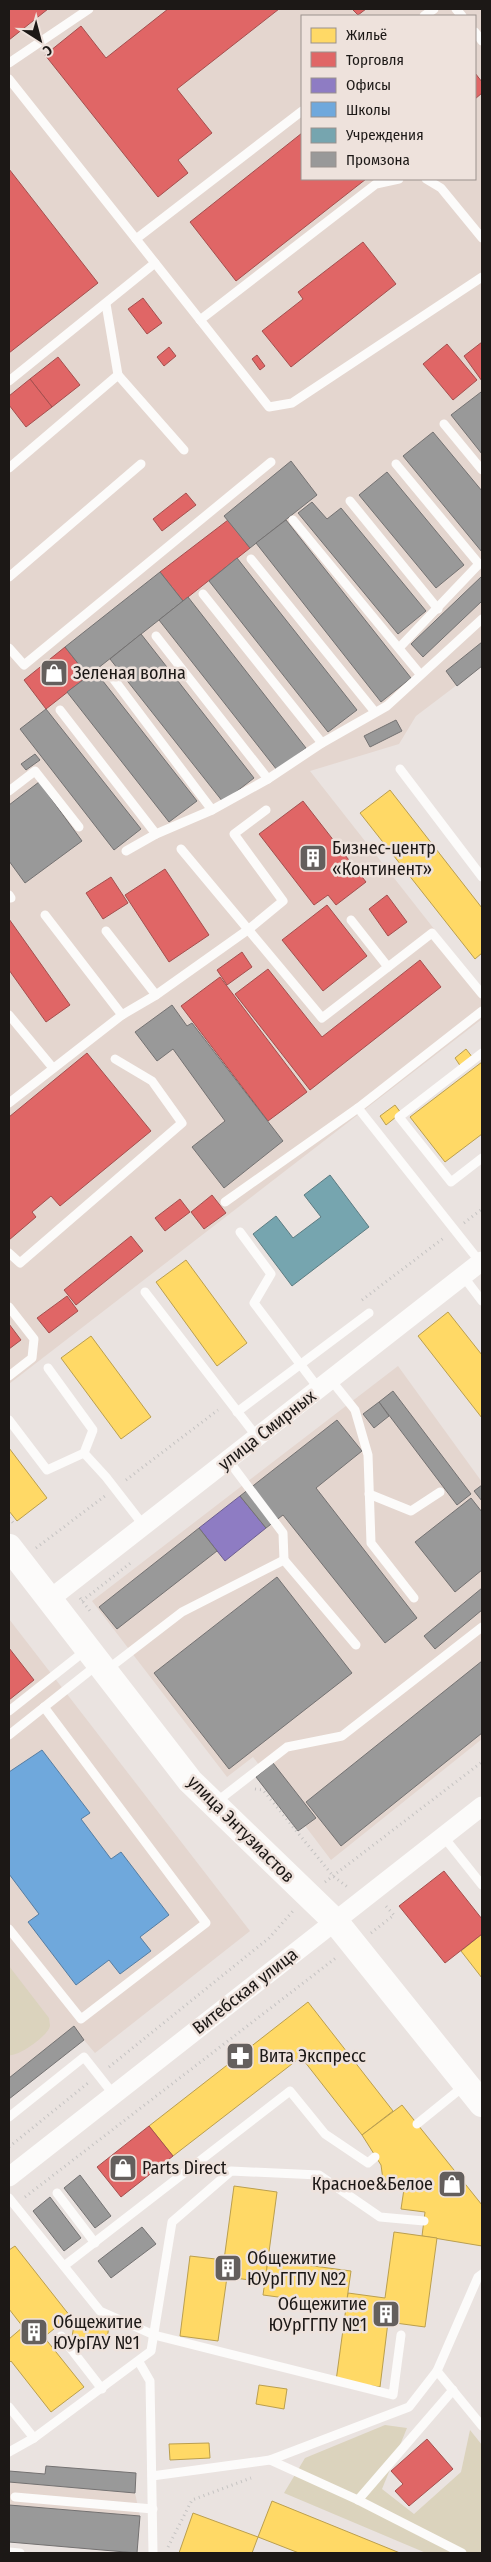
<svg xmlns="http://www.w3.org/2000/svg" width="491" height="2562" viewBox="0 0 491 2562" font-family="'Fira Sans Condensed',sans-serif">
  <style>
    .built { fill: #e4d6cf; fill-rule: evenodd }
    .green { fill: #dbd3bd }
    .homes { fill: #ffd966; stroke: #bb9f4e }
    .shops { fill: #e06666; stroke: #a54f4e }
    .offices { fill: #8e7cc3; stroke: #6c5e8f }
    .schools { fill: #6fa8dc; stroke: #567da1 }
    .public { fill: #76a5af; stroke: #5b7b81 }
    .industry { fill: #999; stroke: #747272 }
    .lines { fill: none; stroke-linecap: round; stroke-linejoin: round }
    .path { stroke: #c5c3c2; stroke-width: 3; stroke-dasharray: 1 4; stroke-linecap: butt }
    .service { stroke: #fcfbfa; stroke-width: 9 }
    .minor { stroke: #fcfbfa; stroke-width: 19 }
    .secondary { stroke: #fcfbfa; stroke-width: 26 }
    .labels { text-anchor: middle; stroke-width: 5; stroke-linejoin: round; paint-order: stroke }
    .poi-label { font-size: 18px; fill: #1c1816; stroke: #eee2dc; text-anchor: start }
    .street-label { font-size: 18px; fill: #1c1816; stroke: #eee2dc }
  </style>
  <rect width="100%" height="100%" fill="#eae3e0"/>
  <g class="built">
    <path d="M9,9H482V666L416,716L399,744L310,771L482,990V1019L9,1384ZM302,16H475V179H302Z"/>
    <path d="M398,1366L482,1482V1739L331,1860L253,1757L227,1777L92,1601Z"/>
    <path d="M9,1619L250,1931L95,2053L73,2027L9,2078Z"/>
    <path d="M46,2466L136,2473L135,2493L140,2516L137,2553L9,2542V2471L45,2474Z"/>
  </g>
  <g class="green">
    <path d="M9,1966L49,2018C49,2020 50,2024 50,2026C48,2036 18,2057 9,2055Z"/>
    <path d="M385,2425L407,2428L382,2489L414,2514L461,2472L470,2430L482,2445V2553H426L284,2493L305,2458Z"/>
  </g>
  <g class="homes">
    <path d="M390,790L482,908V953L475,959L360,813Z"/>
    <path d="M466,1049L473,1058L461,1067L455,1058Z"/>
    <path d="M482,1062V1134L445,1162L410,1117Z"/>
    <path d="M395,1105L401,1113L386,1125L380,1116Z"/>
    <path d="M186,1260L247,1343L217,1366L156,1282Z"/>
    <path d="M448,1312L482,1355V1418L418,1336Z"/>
    <path d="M91,1336L151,1417L121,1439L61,1358Z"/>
    <path d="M9,1448L47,1498L17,1521L9,1511Z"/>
    <path d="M482,1934V1978L461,1951Z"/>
    <path d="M308,2002L393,2111L362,2135L301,2057L173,2156L149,2126Z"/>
    <path d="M402,2105L482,2205V2246L422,2236L425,2212L401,2209L404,2189L384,2187L381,2165L362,2135Z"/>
    <path d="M234,2186L277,2192L265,2282L227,2277L218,2341L180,2336L190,2256L224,2260Z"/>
    <path d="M394,2232L437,2238L425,2327L388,2322L380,2387L336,2381L348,2293L385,2298Z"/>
    <path d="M15,2246L70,2316L44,2337L84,2387L51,2412L11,2361L9,2363V2339L23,2327L9,2309V2250Z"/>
    <path d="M268,2260L351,2271L346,2306L263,2295Z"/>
    <path d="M75,2319L109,2323L107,2342L72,2337Z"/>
    <path d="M259,2385L287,2389L284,2409L256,2404Z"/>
    <path d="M209,2443L210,2458L170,2460L169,2444Z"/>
    <path d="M272,2501L400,2553H299L258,2537L252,2553H179L193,2513L258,2537Z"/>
  </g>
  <g class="shops">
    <path d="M9,9H48L9,40Z"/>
    <path d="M168,9H279L177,89L212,133L178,160L188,173L158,197L45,55L81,26L106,58Z"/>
    <path d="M352,9H366L358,15Z"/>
    <path d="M475,73L482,82V93L475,99Z"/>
    <path d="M302,133V179H366L236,281L190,222Z"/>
    <path d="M9,169L98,283L9,353Z"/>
    <path d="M363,242L396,284L291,367L262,331L303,299L298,292Z"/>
    <path d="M143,298L162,323L147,334L128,309Z"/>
    <path d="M482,342V381L464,356Z"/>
    <path d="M447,344L477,380L453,400L423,364Z"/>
    <path d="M169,347L176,356L164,366L157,357Z"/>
    <path d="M257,355L265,366L260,370L252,359Z"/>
    <path d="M58,357L80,385L52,407L30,379Z"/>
    <path d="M30,379L52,407L26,427L9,405V396Z"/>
    <path d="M186,493L196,505L162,531L153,519Z"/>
    <path d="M228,520L250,548L183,601L160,572Z"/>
    <path d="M65,647L88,676L46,709L24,680Z"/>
    <path d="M303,801L366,882L336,905L328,895L314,905L259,834Z"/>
    <path d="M165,869L209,935L169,962L125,895Z"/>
    <path d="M111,877L128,903L103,919L86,893Z"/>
    <path d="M387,895L407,922L388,936L369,909Z"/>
    <path d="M327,905L367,956L323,991L282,940Z"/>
    <path d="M9,919L70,1005L46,1022L9,970Z"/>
    <path d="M242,952L252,967L227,985L217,970Z"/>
    <path d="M420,960L441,987L310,1090L235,994L268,969L322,1037Z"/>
    <path d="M220,977L307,1092L268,1121L181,1006Z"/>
    <path d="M87,1053L151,1131L60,1206L51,1196L32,1212L36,1217L9,1240V1117Z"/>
    <path d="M212,1195L226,1213L204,1229L191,1212Z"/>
    <path d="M180,1199L190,1212L165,1231L155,1218Z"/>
    <path d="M131,1236L143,1251L76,1305L64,1290Z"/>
    <path d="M67,1296L78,1311L49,1333L37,1318Z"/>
    <path d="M9,1324L21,1340L9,1349Z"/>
    <path d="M9,1648L34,1680L9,1700Z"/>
    <path d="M444,1871L482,1919V1934L445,1963L399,1906Z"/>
    <path d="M149,2126L173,2156L121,2197L97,2167Z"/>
    <path d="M427,2439L453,2469L409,2506L395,2491L403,2484L391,2471Z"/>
  </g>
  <path class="offices" d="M240,1496L266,1528L225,1561L199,1528Z"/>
  <path class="schools" d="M42,1750L90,1813L81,1819L111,1859L121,1852L169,1915L140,1937L151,1951L120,1974L109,1960L76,1985L28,1922L39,1914L9,1874V1772Z"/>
  <path class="public" d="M330,1175L369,1227L292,1286L253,1234L276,1216L293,1238L321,1217L304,1195Z"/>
  <g class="industry">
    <path d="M481,392L482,394V454L451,415Z"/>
    <path d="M433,432L482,491V552L403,456Z"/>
    <path d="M291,461L317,495L250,548L224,516Z"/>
    <path d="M387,472L464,565L436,588L359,495Z"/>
    <path d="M312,502L327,519L341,508L426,611L398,634L298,513Z"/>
    <path d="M286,520L411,678L381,702L256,543Z"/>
    <path d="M237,558L357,710L328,732L209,581Z"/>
    <path d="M160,572L183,601L88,676L65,647Z"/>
    <path d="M482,576V601L423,657L411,644Z"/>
    <path d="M188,597L306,748L277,770L159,620Z"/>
    <path d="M141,634L254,778L223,802L110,659Z"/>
    <path d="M482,642V666L457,686L446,671Z"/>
    <path d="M95,671L197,801L169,822L67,692Z"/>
    <path d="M46,709L141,829L114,850L20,729Z"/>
    <path d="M396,720L402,731L370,747L364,736Z"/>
    <path d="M35,754L40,760L26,770L21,764Z"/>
    <path d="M39,782L82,841L25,883L9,861V805Z"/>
    <path d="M172,1005L187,1026L192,1023L283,1141L224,1188L192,1147L225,1121L173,1049L157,1061L135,1032Z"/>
    <path d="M393,1391L471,1494L457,1505L379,1402Z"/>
    <path d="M379,1402L389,1416L374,1428L363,1414Z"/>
    <path d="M337,1420L362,1451L316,1488L417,1618L385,1643L283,1515L266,1528L240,1496Z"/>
    <path d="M482,1485V1501L474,1491Z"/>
    <path d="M471,1498L482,1512V1570L455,1592L415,1542Z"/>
    <path d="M199,1528L217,1551L117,1629L99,1607Z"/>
    <path d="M277,1577L352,1673L229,1769L154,1673Z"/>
    <path d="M482,1588V1610L435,1649L424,1636Z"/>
    <path d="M482,1661V1733L341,1846L306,1802Z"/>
    <path d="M273,1763L316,1818L298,1831L256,1777Z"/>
    <path d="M74,2026L84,2040L9,2099V2078Z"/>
    <path d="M80,2175L111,2216L95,2228L64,2188Z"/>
    <path d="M50,2197L81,2238L64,2251L33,2211Z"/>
    <path d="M142,2227L156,2244L111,2278L98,2261Z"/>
    <path d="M46,2466L136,2473L135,2493L9,2482V2471L45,2474Z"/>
    <path d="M9,2505L140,2516L137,2553L9,2542Z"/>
  </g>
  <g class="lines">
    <g class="path">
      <path d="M464,1223L482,1209"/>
      <path d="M362,1300L445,1237"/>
      <path d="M126,1480L218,1410"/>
      <path d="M9,1518L15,1525"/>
      <path d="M36,1548L105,1496"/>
      <path d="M80,1598L90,1611"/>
      <path d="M82,1601L133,1561"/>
      <path d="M255,1789L263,1790L333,1876L349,1888"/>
      <path d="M325,1882L482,1762"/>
      <path d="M371,1933L394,1915L384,1904"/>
      <path d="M109,2067L269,1938L293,1911"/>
      <path d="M9,2147L88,2083"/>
      <path d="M25,2197L337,1957"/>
      <path d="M168,2547L192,2500L251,2478"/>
    </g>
    <g class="service">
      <path d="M456,9L462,16"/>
      <path d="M424,16L434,9"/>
      <path d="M475,32L482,41"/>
      <path d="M9,63L89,9"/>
      <path d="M9,79L136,239L302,111"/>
      <path d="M426,179L441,188L482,238"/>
      <path d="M136,239L269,407L292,403L482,277"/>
      <path d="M106,304L118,375"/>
      <path d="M200,320L376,184L399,179"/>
      <path d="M9,381L155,263"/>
      <path d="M444,424L482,470"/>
      <path d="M396,464L479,564L399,648"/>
      <path d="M9,468L118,375L184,450"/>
      <path d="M350,501L438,609"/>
      <path d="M293,520L420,674"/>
      <path d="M251,559L375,712"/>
      <path d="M9,577L141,464"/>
      <path d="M203,594L322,743"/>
      <path d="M156,636L268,779"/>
      <path d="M9,648L24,665L271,462"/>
      <path d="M109,673L212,810"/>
      <path d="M60,710L156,834L212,810L268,779L322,743L387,706L482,619"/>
      <path d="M400,769L482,877"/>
      <path d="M9,791L35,771L79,827"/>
      <path d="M181,849L322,1018L432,933L482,994"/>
      <path d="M126,851L156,834"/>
      <path d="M9,895L11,898"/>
      <path d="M45,915L122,1015"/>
      <path d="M351,920L388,967"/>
      <path d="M106,931L156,995"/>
      <path d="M9,1015L53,1068"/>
      <path d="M482,1053L399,1117L451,1182L482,1158"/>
      <path d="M9,1103L122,1015L156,995L249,929L283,901L234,834L266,810"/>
      <path d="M225,1202L358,1108"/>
      <path d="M240,1232L271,1274L254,1303L319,1389"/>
      <path d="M9,1253L20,1263L182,1123L152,1081L115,1059"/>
      <path d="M480,1262L358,1108L482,1011"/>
      <path d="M463,1276L482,1301"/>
      <path d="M145,1292L257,1437"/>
      <path d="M9,1307L34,1339L32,1358L9,1376"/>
      <path d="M331,1380L355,1410L368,1455L371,1543L414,1598"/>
      <path d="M237,1412L369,1313"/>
      <path d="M9,1420L47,1470L84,1453L93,1430L48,1368"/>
      <path d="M84,1453L106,1477L144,1526"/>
      <path d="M228,1460L283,1533L284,1560"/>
      <path d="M369,1494L411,1511L440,1492"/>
      <path d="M108,1669L182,1612L284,1560L356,1645"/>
      <path d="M9,1711L86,1650"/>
      <path d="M9,1735L97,1665"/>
      <path d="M215,1803L287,1747L342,1736L482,1627"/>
      <path d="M443,1836L482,1885"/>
      <path d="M9,1929L81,2019L206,1923L44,1707"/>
      <path d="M9,2117L84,2057L114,2095"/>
      <path d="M417,2124L464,2086"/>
      <path d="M57,2193L95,2243"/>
      <path d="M9,2198L100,2311L154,2335L393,2395L401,2335"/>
      <path d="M64,2266L290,2091L325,2134L368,2163L375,2157"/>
      <path d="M61,2336L102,2389"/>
      <path d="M139,2362L150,2381L153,2553"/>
      <path d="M437,2371L482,2426"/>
      <path d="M9,2407L34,2438"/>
      <path d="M9,2452L34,2438L151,2351L172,2222L231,2171L319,2175L380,2217L424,2221"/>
      <path d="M270,2460L358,2500L462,2553"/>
      <path d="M152,2476L270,2460L409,2407L437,2371L478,2277L482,2274"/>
      <path d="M15,2497L153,2509"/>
      <path d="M358,2500L453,2390"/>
      <path d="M9,2552L20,2553"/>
    </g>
    <g class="minor">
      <path d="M50,1599L482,1261"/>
      <path d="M9,2177L482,1806"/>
    </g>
    <path class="secondary" d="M9,1547L190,1781L335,1921L482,2104"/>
  </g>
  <defs>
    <symbol id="shop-square" viewBox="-11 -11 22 22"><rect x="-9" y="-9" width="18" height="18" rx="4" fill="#645f5d" stroke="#eee2dc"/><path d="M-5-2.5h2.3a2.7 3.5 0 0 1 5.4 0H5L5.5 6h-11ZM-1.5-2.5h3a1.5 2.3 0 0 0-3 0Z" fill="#fff"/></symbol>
    <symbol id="building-square" viewBox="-11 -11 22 22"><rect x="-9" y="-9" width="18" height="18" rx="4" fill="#645f5d" stroke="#eee2dc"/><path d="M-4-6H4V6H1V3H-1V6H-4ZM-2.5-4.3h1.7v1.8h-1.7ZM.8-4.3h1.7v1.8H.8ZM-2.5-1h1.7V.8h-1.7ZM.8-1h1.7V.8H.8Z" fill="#fff"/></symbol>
    <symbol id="pharmacy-square" viewBox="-11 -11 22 22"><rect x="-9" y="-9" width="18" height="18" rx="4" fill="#645f5d" stroke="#eee2dc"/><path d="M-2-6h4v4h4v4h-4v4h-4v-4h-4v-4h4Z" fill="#fff"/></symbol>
  </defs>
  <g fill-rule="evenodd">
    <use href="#shop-square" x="38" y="657" width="32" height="32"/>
    <use href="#building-square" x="297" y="842" width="32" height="32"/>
    <use href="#pharmacy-square" x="224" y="2040" width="32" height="32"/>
    <use href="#shop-square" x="107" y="2152" width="32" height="32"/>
    <use href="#shop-square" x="436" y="2168" width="32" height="32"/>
    <use href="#building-square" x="212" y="2252" width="32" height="32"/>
    <use href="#building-square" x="370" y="2298" width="32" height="32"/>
    <use href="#building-square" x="18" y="2316" width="32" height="32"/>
  </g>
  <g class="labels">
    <g class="poi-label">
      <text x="73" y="679">Зеленая волна</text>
      <text x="332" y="854">Бизнес-центр<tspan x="332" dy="21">«Континент»</tspan></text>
      <text x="259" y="2062">Вита Экспресс</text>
      <text x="142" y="2174">Parts Direct</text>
      <text x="433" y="2190" text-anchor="end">Красное&amp;Белое</text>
      <text x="247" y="2264">Общежитие<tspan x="247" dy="21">ЮУрГГПУ №2</tspan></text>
      <text x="367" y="2310" text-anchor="end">Общежитие<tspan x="367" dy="21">ЮУрГГПУ №1</tspan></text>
      <text x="53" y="2328">Общежитие<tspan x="53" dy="21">ЮУрГАУ №1</tspan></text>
    </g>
    <g class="street-label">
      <text transform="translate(267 1430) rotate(-38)" y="6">улица Смирных</text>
      <text transform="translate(241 1829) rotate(45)" y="6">улица Энтузиастов</text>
      <text transform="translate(245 1991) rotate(-38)" y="6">Витебская улица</text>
    </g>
  </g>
  <rect width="491" height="2562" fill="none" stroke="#1c1816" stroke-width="20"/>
  <rect x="301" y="15" width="175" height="165" fill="#eee2dc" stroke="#9a918d"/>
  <rect x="311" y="28" width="25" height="15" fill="#ffd966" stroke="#9a918d"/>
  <text x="346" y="40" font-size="15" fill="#1c1816">Жильё</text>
  <rect x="311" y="52" width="25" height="15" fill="#e06666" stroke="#9a918d"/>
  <text x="346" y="65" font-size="15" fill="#1c1816">Торговля</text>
  <rect x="311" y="78" width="25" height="15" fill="#8e7cc3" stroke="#9a918d"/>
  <text x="346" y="90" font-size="15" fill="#1c1816">Офисы</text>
  <rect x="311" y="102" width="25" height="15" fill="#6fa8dc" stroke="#9a918d"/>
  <text x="346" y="115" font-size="15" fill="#1c1816">Школы</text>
  <rect x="311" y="128" width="25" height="15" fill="#76a5af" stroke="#9a918d"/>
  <text x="346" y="140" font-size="15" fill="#1c1816">Учреждения</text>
  <rect x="311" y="152" width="25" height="15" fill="#999999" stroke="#9a918d"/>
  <text x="346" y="165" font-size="15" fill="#1c1816">Промзона</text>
  <g transform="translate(40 40) rotate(144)" stroke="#eee2dc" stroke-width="4" paint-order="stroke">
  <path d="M0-4L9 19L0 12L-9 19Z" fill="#1c1816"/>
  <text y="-8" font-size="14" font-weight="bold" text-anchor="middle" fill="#1c1816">С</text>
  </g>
</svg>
